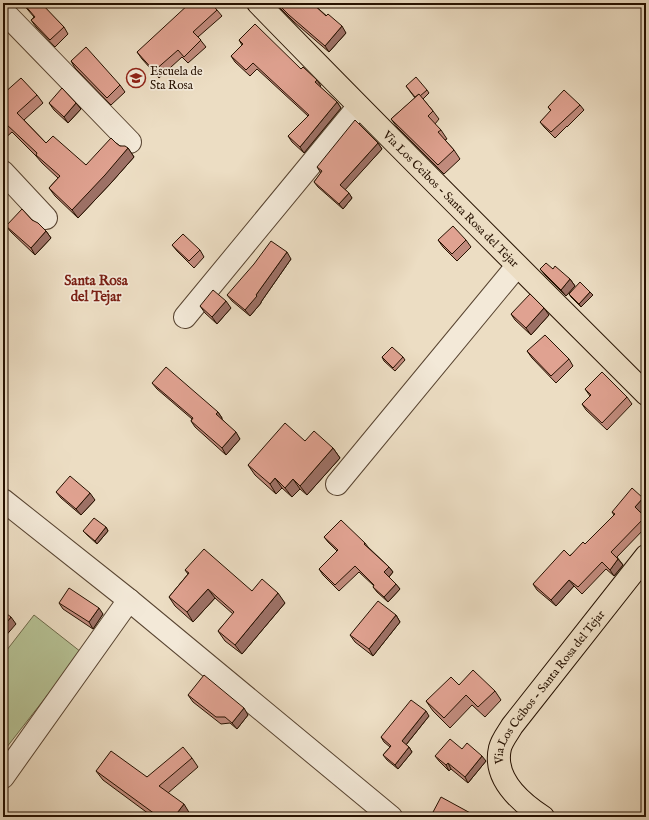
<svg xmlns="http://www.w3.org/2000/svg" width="649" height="820" viewBox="0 0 649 820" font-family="'IM FELL English',serif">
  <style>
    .green { fill: #b6c295; stroke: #6e6a4a }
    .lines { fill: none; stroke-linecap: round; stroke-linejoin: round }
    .minor-casing { stroke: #584431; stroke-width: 24 }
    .major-casing { stroke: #261100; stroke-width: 24 }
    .minor { stroke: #f3e9d8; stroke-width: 22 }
    .major { stroke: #ecddc3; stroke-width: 22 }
    .wall { fill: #c18b7d; stroke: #261100 }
    .shaded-wall { fill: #9d7166; stroke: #261100 }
    .building { fill: #e0a291; stroke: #261100 }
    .labels { text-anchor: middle; stroke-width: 3.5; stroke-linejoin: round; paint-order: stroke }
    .poi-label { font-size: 12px; fill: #261100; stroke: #f3e9d8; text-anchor: start }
    .street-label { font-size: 12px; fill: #261100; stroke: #f3e9d8 }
    .quarter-label { font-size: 14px; font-weight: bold; fill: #7a1f14; stroke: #f3e9d8 }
  </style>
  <rect width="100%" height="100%" fill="#ecddc3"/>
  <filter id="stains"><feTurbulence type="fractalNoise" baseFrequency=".005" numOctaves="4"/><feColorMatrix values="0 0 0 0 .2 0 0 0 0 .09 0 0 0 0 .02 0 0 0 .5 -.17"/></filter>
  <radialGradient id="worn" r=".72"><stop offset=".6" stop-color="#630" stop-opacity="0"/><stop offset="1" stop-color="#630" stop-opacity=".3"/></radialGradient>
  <path class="green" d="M34,615L81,652L3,752V655Z"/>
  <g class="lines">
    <defs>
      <g id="minor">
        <path d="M3,11L130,142"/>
        <path d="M3,172L46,218"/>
        <path d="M185,317L358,107"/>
        <path d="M337,484L517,266"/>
        <path d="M3,500L129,600L391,817"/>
        <path d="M3,777L129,600"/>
      </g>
      <g id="major">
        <path id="s1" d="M258,3C386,135 516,264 646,394"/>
        <path id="s2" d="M543,817C520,802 493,778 500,748C502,740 508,733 512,726L646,556"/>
      </g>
    </defs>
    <use href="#minor" class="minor-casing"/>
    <use href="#major" class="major-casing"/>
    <use href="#minor" class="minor"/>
    <use href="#major" class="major"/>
  </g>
  <g class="wall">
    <path d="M22,3H49L44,7L64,27L68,34L55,47L36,27L31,20L34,17Z"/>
    <path d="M275,3H312L346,33L329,52L294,22Z"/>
    <path d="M217,10L222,16L198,37L206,47L188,63L182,57L159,78L142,59L137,52Z"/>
    <path d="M239,40L301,69L321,86L320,87L337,102L341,108L304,153L292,142L288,136L308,116L257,69L250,76L235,62L231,56L242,45Z"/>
    <path d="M71,61L120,85L125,92L111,105L75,68Z"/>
    <path d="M406,86L427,90L429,93L423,99L433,111L439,119L435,124L441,130L447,139L445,140L454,150L460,159L444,174L397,127L391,119L415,98Z"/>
    <path d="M3,94L37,95L43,103L24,120L46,143L86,165L116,143L120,146L128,148L134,157L111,183L78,218L55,196L49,188L58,178L42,163L36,156L12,132L3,140Z"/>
    <path d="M49,103H76L81,109L68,123L54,110Z"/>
    <path d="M580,105L584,110L567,127V126L555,138L544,127L540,122L551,111L548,107Z"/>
    <path d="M378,143L382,149L345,189L352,198L343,209L318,187L314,182L321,173L317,167Z"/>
    <path d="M32,220L46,231L51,238L35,255L11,232L6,226Z"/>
    <path d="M438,240H466L471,247L457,261L443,247Z"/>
    <path d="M172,245L200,250L204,257L194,268L177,251Z"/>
    <path d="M291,259L261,302V303L250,316L232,301L227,295Z"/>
    <path d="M540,269H553L570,279L575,286L566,296L545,275Z"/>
    <path d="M590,292L593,295L581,307L571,297L569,294Z"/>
    <path d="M200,306L231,308L217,324L205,313Z"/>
    <path d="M511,314L549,315L531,335L515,320Z"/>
    <path d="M527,351L569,359L573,366L556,383L532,358Z"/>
    <path d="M382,357H403L405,360L395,371L384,361Z"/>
    <path d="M152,383L218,412L222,418V419L240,439L226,455L195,427L191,421L192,419L157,389Z"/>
    <path d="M585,389L627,397L632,404L607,430L586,410L582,404L590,396Z"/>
    <path d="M305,441L333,448L340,458L307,495L300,489L292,497L282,488L276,494L255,475L248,465Z"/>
    <path d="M56,492L95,500L81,515L61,498Z"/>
    <path d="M612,512L640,513L646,518V527L617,557L623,565L614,576L606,569L582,594L574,586L556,606L537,590L533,584L585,544L614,515Z"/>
    <path d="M106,527L108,531L97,544L86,534L83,531Z"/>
    <path d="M324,537L365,543L368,547L389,567L393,572L389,577L400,589L388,602L377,592L373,587L374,586L359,572L339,591L323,575L319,569L337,551L328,542Z"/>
    <path d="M185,570L252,591L285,603L242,654L225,641L218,631L233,614L215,598L193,622L175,606L169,597L188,574Z"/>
    <path d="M59,603L103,614L93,629L63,609Z"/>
    <path d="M396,615L400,622L373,656L355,642L350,635Z"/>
    <path d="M459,685L495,691L501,700L485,717L472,705L450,728L433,711L426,701Z"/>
    <path d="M188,695L248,715L237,729L230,723L221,724L193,702Z"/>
    <path d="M429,716L406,745L409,747L412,752L398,769L387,760L383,755L390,747L384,742L381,737Z"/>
    <path d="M462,749L486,761L468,783L451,769L449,771L439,761L435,756Z"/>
    <path d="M192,758L198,767L168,793L190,814L187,817H153L103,780L96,771L147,777Z"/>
  </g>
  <g class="shaded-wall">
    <path d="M342,26L346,33L329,52L325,46Z"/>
    <path d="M317,80L321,86L319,88L315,82Z"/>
    <path d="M337,102L341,108L304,153L300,147Z"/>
    <path d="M76,103L81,109L68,123L64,117Z"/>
    <path d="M378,143L382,149L344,191L340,185Z"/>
    <path d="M128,148L134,157L111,183L78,218L72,210Z"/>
    <path d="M349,193L352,198L343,209L339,204Z"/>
    <path d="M46,231L51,238L35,255L31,248Z"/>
    <path d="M287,252L291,259L261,302V303L250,316L245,310Z"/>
    <path d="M570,279L575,286L566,296L561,290Z"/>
    <path d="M590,292L593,295L581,307L579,304Z"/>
    <path d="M226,301L231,308L217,324L212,317Z"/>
    <path d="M544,308L549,315L531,335L526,328Z"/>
    <path d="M218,412L222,418L220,421L216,414Z"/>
    <path d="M236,432L240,439L226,455L222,448Z"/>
    <path d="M333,448L340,458L307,495L300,486Z"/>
    <path d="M275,478L282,488L276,494L270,484Z"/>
    <path d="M293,479L300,489L292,497L285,488Z"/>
    <path d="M90,493L95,500L81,515L76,509Z"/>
    <path d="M643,498L646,501V506L639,514L635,507Z"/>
    <path d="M106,527L108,531L97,544L95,541Z"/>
    <path d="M618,559L623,565L614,576L610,570Z"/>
    <path d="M389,567L393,572L388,578L384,572Z"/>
    <path d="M569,580L574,586L556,606L551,600Z"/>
    <path d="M396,584L400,589L388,602L384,597Z"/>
    <path d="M208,589L215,598L193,622L187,612Z"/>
    <path d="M278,593L285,603L242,654L235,645Z"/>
    <path d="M99,608L103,614L93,629L89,622Z"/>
    <path d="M396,615L400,622L373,656L369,649Z"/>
    <path d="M11,617L16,624L3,639V627Z"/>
    <path d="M244,708L248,715L237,729L232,723Z"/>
    <path d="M426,711L429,716L405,746L402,741Z"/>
    <path d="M409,747L412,752L398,769L395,765Z"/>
    <path d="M482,756L486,761L468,783L465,777Z"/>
    <path d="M448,763L451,769L449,771L446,765Z"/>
    <path d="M184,804L190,814L187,817H174Z"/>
  </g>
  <g class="building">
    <path d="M23,3H41L64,27L50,40L31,20L35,17Z"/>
    <path d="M190,3H211L217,10L193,32L201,40L184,57L178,50L154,71L137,52Z"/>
    <path d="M277,3H312L326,16L328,14L342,26L325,46L289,15Z"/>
    <path d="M255,24L301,69L303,67L317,80L315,82L337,102L300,147L288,136L309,115L253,63L246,70L231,56L243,44L239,40Z"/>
    <path d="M86,47L120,85L107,98L71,61Z"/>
    <path d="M416,77L427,90L420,96L419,94L415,97L406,86Z"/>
    <path d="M21,78L37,95L17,113L46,143L53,136L86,165L111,138L116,143L120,146H125L128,148L105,175L72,210L49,188L60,176L36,155L37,153L6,124L3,127V94Z"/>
    <path d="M62,88L76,103L64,117L49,103Z"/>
    <path d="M564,90L580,105L563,121L551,132L540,122L551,110L548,107Z"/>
    <path d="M419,94L433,111L428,116L441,130L438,132L454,150L438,165L391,119Z"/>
    <path d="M355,120L378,143L340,185L349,193L339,204L314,182L322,171L317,167Z"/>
    <path d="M22,209L32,220L38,223L46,231L31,248L6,226Z"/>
    <path d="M453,226L466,240L452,254L438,240Z"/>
    <path d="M183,234L200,250L189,261L172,245Z"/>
    <path d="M271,241L287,252L256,295L257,296L245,310L227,295L254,264Z"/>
    <path d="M546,263L553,269L555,266L570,279L561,290L540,269Z"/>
    <path d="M580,282L590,292L579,304L569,294Z"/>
    <path d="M213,290L226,301L212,317L200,306Z"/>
    <path d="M530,294L544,308L526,328L511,314Z"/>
    <path d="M545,335L569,359L551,376L527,351Z"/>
    <path d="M392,347L403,357L393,368L382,357Z"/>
    <path d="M166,367L218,412L216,414L236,432L222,448L191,421L193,418L152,383Z"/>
    <path d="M602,372L627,397L602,423L582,404L591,395L585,389Z"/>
    <path d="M285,423L305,441L314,431L333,448L300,486L293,479L285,488L275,478L270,484L248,465Z"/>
    <path d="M70,476L90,493L76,509L56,492Z"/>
    <path d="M632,488L643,498L635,507L645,517L611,552L618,559L610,570L602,562L578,587L569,580L551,600L533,584L564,550L570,556L583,542L585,544L615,514L612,512Z"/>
    <path d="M94,518L106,527L95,541L83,531Z"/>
    <path d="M341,520L365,543L364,544L389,567L384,572L396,584L384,597L373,587L374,585L355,566L335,585L319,569L338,550L324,537Z"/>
    <path d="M204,549L252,591L262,579L278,593L235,645L218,631L234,612L208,589L187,612L169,597L189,573L185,570Z"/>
    <path d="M69,588L99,608L89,622L59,603Z"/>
    <path d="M378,601L396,615L369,649L350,635Z"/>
    <path d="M3,611L11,617L3,627Z"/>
    <path d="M473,670L495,691L478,707L466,695L444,718L426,701L451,677L459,685Z"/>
    <path d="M204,675L244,708L232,723L225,717H216L188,695Z"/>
    <path d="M411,700L426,711L402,741L409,747L395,765L383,755L391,746L381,737Z"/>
    <path d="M450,739L462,749L467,743L482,756L465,777L448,763L446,765L435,756Z"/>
    <path d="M183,747L192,758L159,786L184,804L174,817H159L96,771L111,751L147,777Z"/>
    <path d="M441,797L474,815L472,817H437L432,814Z"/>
  </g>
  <defs>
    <symbol id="school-ring" viewBox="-11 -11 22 22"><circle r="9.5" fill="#f3e9d8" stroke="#8f2418" stroke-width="1.5"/><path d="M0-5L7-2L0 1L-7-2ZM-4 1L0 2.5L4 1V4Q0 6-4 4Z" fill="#8f2418"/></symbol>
  </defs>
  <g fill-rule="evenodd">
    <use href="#school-ring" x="125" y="67" width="22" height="22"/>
  </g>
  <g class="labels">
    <g class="poi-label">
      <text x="150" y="75">Escuela de<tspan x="150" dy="14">Sta Rosa</tspan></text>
    </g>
    <g class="street-label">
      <text dy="4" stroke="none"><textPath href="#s1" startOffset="275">Via Los Ceibos - Santa Rosa del Tejar</textPath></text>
      <text dy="4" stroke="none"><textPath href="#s2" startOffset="164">Via Los Ceibos - Santa Rosa del Tejar</textPath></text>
    </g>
    <g class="quarter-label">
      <text x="96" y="285">Santa Rosa<tspan x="96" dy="16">del Tejar</tspan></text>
    </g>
  </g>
  <rect width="649" height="820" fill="none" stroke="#ecddc3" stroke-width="16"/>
  <rect x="4" y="4" width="641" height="812" fill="none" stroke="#261100" stroke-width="2"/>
  <rect x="8" y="8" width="633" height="804" fill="none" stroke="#261100"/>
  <rect width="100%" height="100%" filter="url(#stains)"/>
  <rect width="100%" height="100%" fill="url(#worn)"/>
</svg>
